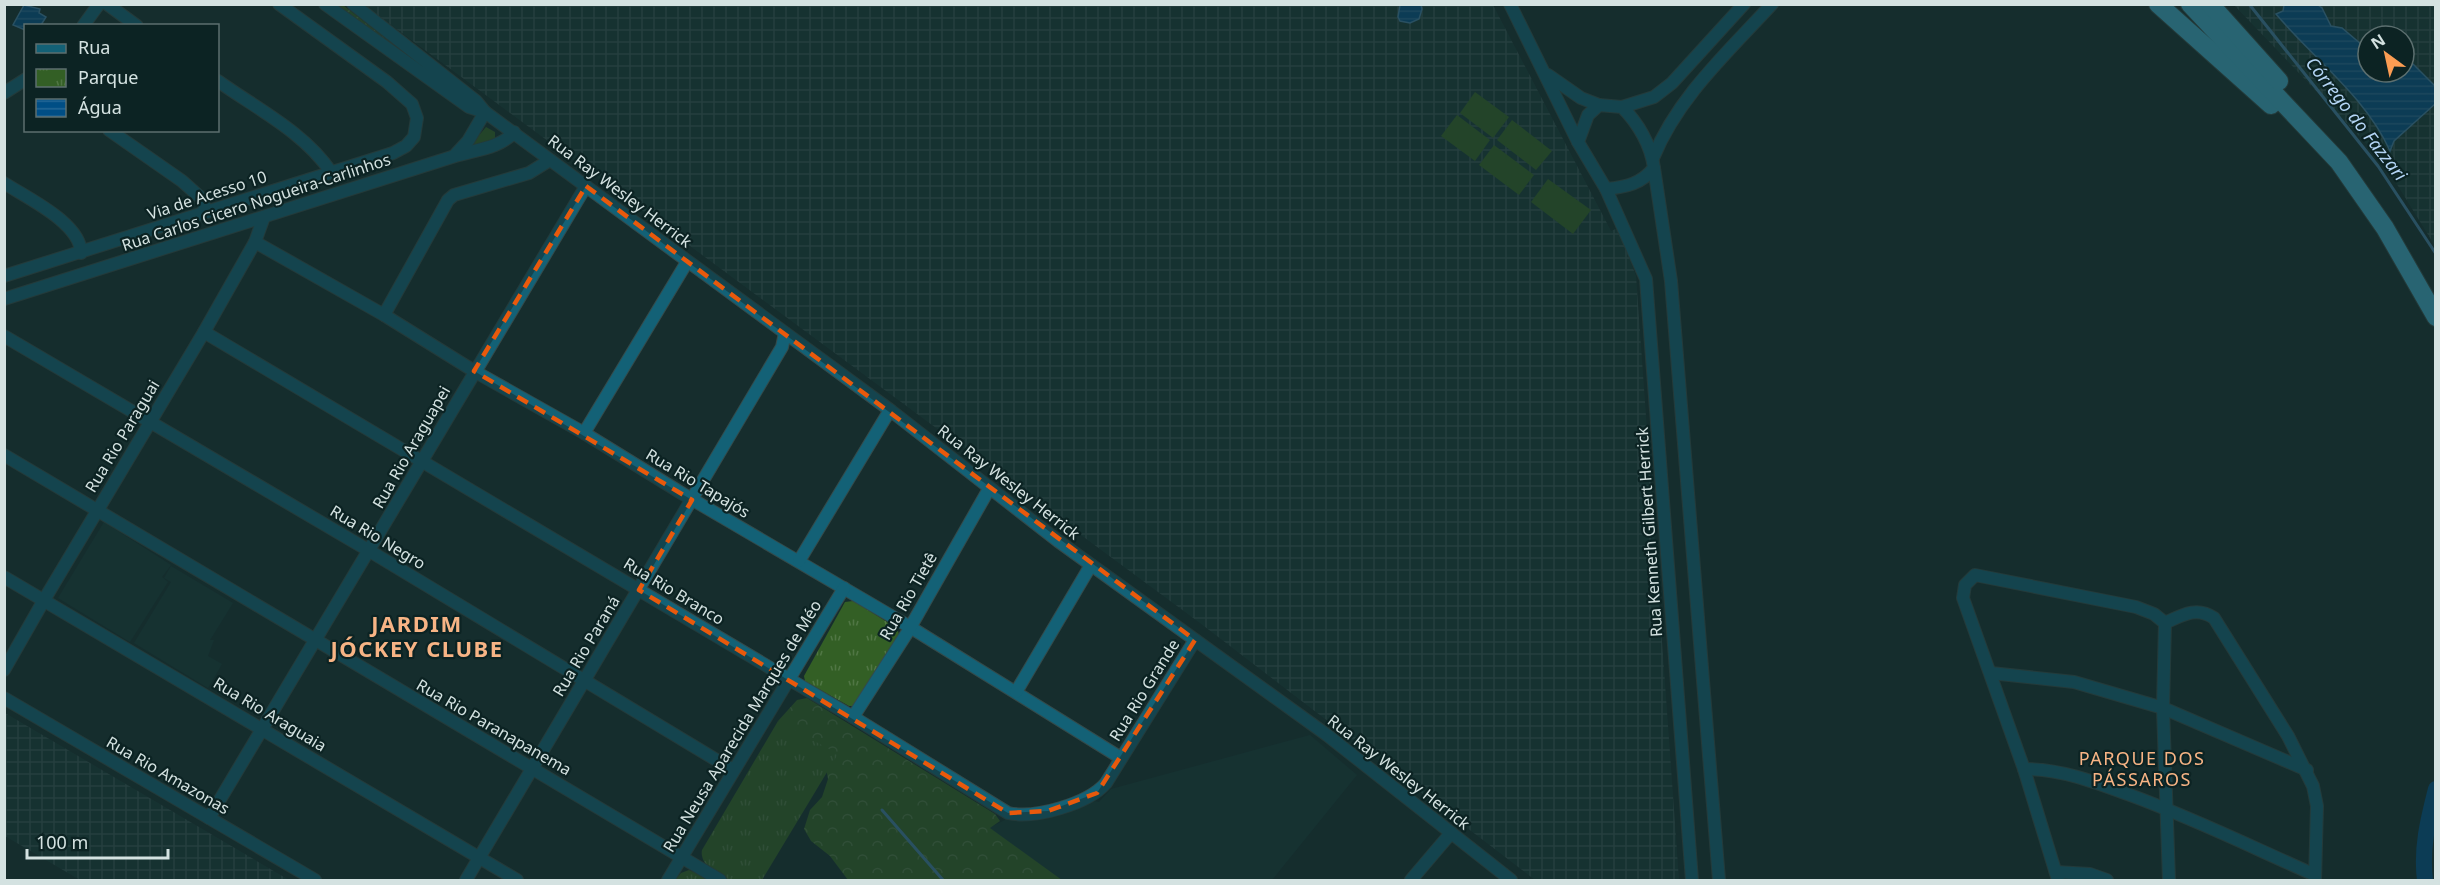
<svg xmlns="http://www.w3.org/2000/svg" width="2440" height="885" viewBox="0 0 2440 885" font-family="'Noto Sans',sans-serif">
  <style>
    .built { fill: #173837 }
    .industrial { fill: url(#industrial-grid); fill-rule: evenodd }
    .grass { fill: #335f25 }
    .forest { fill: url(#forest-crowns) }
    .park { fill: url(#park-tufts) }
    .garden { fill: url(#garden-furrows) }
    .water { fill: url(#water-rules); stroke: #407aa1; stroke-width: 1.5 }
    .lines { fill: none; stroke-linecap: round; stroke-linejoin: round }
    .stream { stroke: #407aa1; stroke-width: 3 }
    .river { stroke: #004e85; stroke-width: 16 }
    .minor-casing { stroke: #344a4a; stroke-width: 14 }
    .highway-casing { stroke: #344a4a; stroke-width: 20 }
    .minor { stroke: #136176; stroke-width: 12 }
    .highway { stroke: #3ea7c5; stroke-width: 18 }
    .marked { fill: none; stroke: #e8590c; stroke-width: 4.5; stroke-dasharray: 12 8; stroke-linejoin: round }
    .labels { text-anchor: middle; stroke-width: 4.5; stroke-linejoin: round; paint-order: stroke }
    .street-label { font-size: 16px; fill: #d4e2e1; stroke: #0c2323 }
    .water-label { font-size: 18px; font-style: italic; fill: #b4d5f5; stroke: #0c2323 }
    .neighbourhood-label { font-size: 18px; letter-spacing: 1.5px; fill: #f7b485; stroke: #0c2323 }
    .district-label { font-size: 22px; font-weight: bold; letter-spacing: 1.5px; fill: #f7b485; stroke: #0c2323 }
  </style>
  <defs>
    <pattern id="industrial-grid" width="8" height="8" patternUnits="userSpaceOnUse" patternTransform="scale(1.5)"><rect width="8" height="8" fill="#173837"/><path d="M0 4h8M4 0v8" fill="none" stroke="#385454"/></pattern>
    <pattern id="forest-crowns" width="20" height="18" patternUnits="userSpaceOnUse" patternTransform="scale(1.5)"><rect width="20" height="18" fill="#335f25"/><path d="M2 6a3 3 0 1 1 6 0M12 15a3 3 0 1 1 6 0" fill="none" stroke="#507644"/></pattern>
    <pattern id="park-tufts" width="24" height="20" patternUnits="userSpaceOnUse" patternTransform="scale(1.5)"><rect width="24" height="20" fill="#335f25"/><path d="M3 7l-1-3M5 7V3M7 7l1-3M15 17l-1-3M17 17v-4M19 17l1-3" fill="none" stroke="#507644"/></pattern>
    <pattern id="garden-furrows" width="10" height="10" patternUnits="userSpaceOnUse" patternTransform="scale(1.5)"><rect width="10" height="10" fill="#335f25"/><path d="M-1 1l2-2M0 10L10 0M9 11l2-2" fill="none" stroke="#507644"/></pattern>
    <pattern id="water-rules" width="6" height="5" patternUnits="userSpaceOnUse" patternTransform="scale(1.5)"><rect width="6" height="5" fill="#004e85"/><path d="M0 2.5h6" fill="none" stroke="#246796"/></pattern>
  </defs>
  <rect width="100%" height="100%" fill="#162d2d"/>
  <g class="built">
    <path d="M104,522L171,565L162,577L168,582L130,642L58,598Z"/>
    <path d="M171,566L233,603L210,640H214L208,656L222,664L208,688L134,643L171,582L164,578Z"/>
    <path d="M1310,735L1357,775L1272,880H1062L989,828L1009,818L1089,800L1099,802L1111,789Z"/>
  </g>
  <g class="industrial">
    <path d="M364,5H1493L1611,231L1618,228L1636,276L1679,880H1535L1200,623Z"/>
    <path d="M2234,5H2435V246L2382,160ZM2368,36H2404V72H2368Z"/>
    <path d="M4,713H5L289,880H80L5,836Z"/>
  </g>
  <g class="grass">
    <path d="M1475,92L1509,117L1493,138L1460,113Z"/>
    <path d="M1457,115L1490,140L1475,161L1441,136Z"/>
    <path d="M1512,120L1552,151L1536,170L1497,140Z"/>
    <path d="M1494,145L1534,175L1519,195L1479,165Z"/>
    <path d="M1548,179L1591,210L1573,234L1531,202Z"/>
  </g>
  <path class="forest" d="M807,698L995,814L1000,821L990,828L1062,880H848L830,856L811,841L804,829L810,810L822,797L828,779L825,763L778,721L797,700Z"/>
  <g class="park">
    <path d="M486,127L495,132V139L470,146Z"/>
    <path d="M853,601L897,628L899,634L853,706H849L805,681L804,676L845,602Z"/>
    <path d="M778,721L838,754L762,880C753,880 742,882 733,880C720,878 699,865 702,850Z"/>
    <path d="M689,870L711,880H675L681,873Z"/>
  </g>
  <path class="garden" d="M334,5H343L428,72Z"/>
  <g class="water">
    <path d="M24,5L40,9L39,13L46,17L41,25L26,26L25,30L13,25Z"/>
    <path d="M1400,5H1421L1422,9L1419,19L1410,23L1400,21L1398,17Z"/>
    <path d="M2284,5H2318L2322,8L2331,26L2342,28L2368,50V72H2404V55L2435,86V104L2394,141L2390,151C2366,97 2314,59 2276,14L2283,11Z"/>
  </g>
  <g class="lines">
    <g class="stream">
      <path d="M2249,4L2378,166L2436,254"/>
      <path d="M882,810L943,880"/>
    </g>
    <path class="river" d="M2425,880C2421,849 2428,820 2436,789"/>
    <defs>
      <g id="minor">
        <path d="M107,4L137,26"/>
        <path d="M325,4L469,107L485,112"/>
        <path d="M353,4L476,101L485,112L890,410L1058,541L1327,735L1511,880"/>
        <path d="M1510,4L1578,142"/>
        <path d="M83,26L99,4"/>
        <path d="M1548,75L1581,98L1599,105"/>
        <path d="M218,81C257,109 304,132 331,172"/>
        <path d="M4,93L26,79"/>
        <path d="M1599,105L1622,107C1638,123 1651,145 1654,168C1641,184 1626,187 1606,189L1578,142L1588,115Z"/>
        <path d="M1622,107L1654,97L1672,83L1744,4"/>
        <path d="M109,130L182,181L201,198L207,212"/>
        <path d="M455,155L468,141L485,112"/>
        <path d="M1653,158C1678,97 1727,53 1772,4"/>
        <path d="M1654,168L1671,281L1719,880"/>
        <path d="M4,183C27,198 81,223 81,253"/>
        <path d="M1606,189L1646,279L1692,880"/>
        <path d="M255,242L384,315L474,371L584,433L683,494L910,627L1121,758"/>
        <path d="M4,276L393,153L406,146L414,137L417,118L412,104L387,82L279,4"/>
        <path d="M4,299L455,156C475,150 501,148 514,132"/>
        <path d="M384,315L448,200L454,195L529,173L550,160"/>
        <path d="M204,332L853,717L1008,813C1035,819 1088,804 1106,783L1195,640"/>
        <path d="M4,336L368,550L733,770"/>
        <path d="M584,433L687,262"/>
        <path d="M4,455L720,880"/>
        <path d="M799,561L890,410"/>
        <path d="M4,577L517,880"/>
        <path d="M2165,623L2163,708L2169,880"/>
        <path d="M4,670L44,600L204,332L255,242L264,217"/>
        <path d="M1991,673L2074,682L2163,708L2307,770"/>
        <path d="M1016,692L1091,565"/>
        <path d="M4,698L315,880"/>
        <path d="M853,717L907,633L989,489"/>
        <path d="M2024,769C2062,769 2095,782 2130,795C2193,818 2254,848 2315,875"/>
        <path d="M209,818L586,186"/>
        <path d="M2056,872L2090,874L2107,880"/>
        <path d="M466,880L782,347L785,333"/>
        <path d="M668,880L844,588"/>
        <path d="M1411,880L1451,833"/>
        <path d="M2058,880L2024,769L1963,598L1965,585L1975,575L2136,607L2154,614L2165,623C2182,615 2197,606 2214,618L2288,736L2313,786L2317,806L2315,880"/>
      </g>
      <g id="highway">
        <path d="M2158,4L2271,105"/>
        <path d="M2190,4L2339,162L2385,228L2436,317"/>
        <path d="M2210,4L2279,81"/>
      </g>
    </defs>
    <use href="#minor" class="minor-casing"/>
    <use href="#highway" class="highway-casing"/>
    <use href="#minor" class="minor"/>
    <use href="#highway" class="highway"/>
  </g>
  <path d="M0 0H2440V885H0ZM586,186L1195,640L1097,793L1048,811L1008,813L639,590L692,500L474,371Z" fill="#162d2d" fill-opacity=".55" fill-rule="evenodd"/>
  <path class="marked" d="M586,186L1195,640L1097,793L1048,811L1008,813L639,590L692,500L474,371Z"/>
  <g class="labels">
    <g class="street-label">
      <text transform="translate(620 191) rotate(37)" y="6">Rua Ray Wesley Herrick</text>
      <text transform="translate(207 195) rotate(-18)" y="6">Via de Acesso 10</text>
      <text transform="translate(256 202) rotate(-18)" y="6">Rua Carlos Cicero Nogueira-Carlinhos</text>
      <text transform="translate(122 436) rotate(-59)" y="6">Rua Rio Paraguai</text>
      <text transform="translate(411 447) rotate(-60)" y="6">Rua Rio Araguapei</text>
      <text transform="translate(1009 482) rotate(38)" y="6">Rua Ray Wesley Herrick</text>
      <text transform="translate(698 483) rotate(31)" y="6">Rua Rio Tapajós</text>
      <text transform="translate(1649 532) rotate(-94)" y="6">Rua Kenneth Gilbert Herrick</text>
      <text transform="translate(378 537) rotate(31)" y="6">Rua Rio Negro</text>
      <text transform="translate(674 591) rotate(31)" y="6">Rua Rio Branco</text>
      <text transform="translate(908 596) rotate(-60)" y="6">Rua Rio Tietê</text>
      <text transform="translate(586 646) rotate(-59)" y="6">Rua Rio Paraná</text>
      <text transform="translate(1144 690) rotate(-58)" y="6">Rua Rio Grande</text>
      <text transform="translate(270 714) rotate(31)" y="6">Rua Rio Araguaia</text>
      <text transform="translate(742 726) rotate(-59)" y="6">Rua Neusa Aparecida Marques de Méo</text>
      <text transform="translate(494 727) rotate(30)" y="6">Rua Rio Paranapanema</text>
      <text transform="translate(1399 772) rotate(38)" y="6">Rua Ray Wesley Herrick</text>
      <text transform="translate(168 775) rotate(30)" y="6">Rua Rio Amazonas</text>
    </g>
    <g class="water-label">
      <text transform="translate(2356 119) rotate(52)" y="6">Córrego do Fazzari</text>
    </g>
    <g class="neighbourhood-label">
      <text x="2142" y="765">PARQUE DOS<tspan x="2142" dy="21">PÁSSAROS</tspan></text>
    </g>
    <g class="district-label">
      <text x="417" y="632">JARDIM<tspan x="417" dy="25">JÓCKEY CLUBE</tspan></text>
    </g>
  </g>
  <rect width="2440" height="885" fill="none" stroke="#d4e2e1" stroke-width="12"/>
  <rect x="24" y="24" width="195" height="108" fill="#0c2323" stroke="#5c6f6f" stroke-width="1.5"/>
  <rect x="36" y="44" width="30" height="9" fill="#136176" stroke="#5c6f6f" stroke-width="1.5"/>
  <text x="78" y="54" font-size="18" fill="#d4e2e1">Rua</text>
  <rect x="36" y="69" width="30" height="18" fill="url(#park-tufts)" stroke="#5c6f6f" stroke-width="1.5"/>
  <text x="78" y="84" font-size="18" fill="#d4e2e1">Parque</text>
  <rect x="36" y="99" width="30" height="18" fill="url(#water-rules)" stroke="#5c6f6f" stroke-width="1.5"/>
  <text x="78" y="114" font-size="18" fill="#d4e2e1">Água</text>
  <g transform="translate(2386 54) rotate(327)"><circle r="28" fill="#0c2323" stroke="#5c6f6f" stroke-width="1.5"/>
  <path d="M0-4.5L10 22L0 15L-10 22Z" fill="#fc9d53"/>
  <text y="-9" font-size="16" font-weight="bold" text-anchor="middle" fill="#d4e2e1">N</text>
  </g>
  <path d="M27 849v9h141v-9" fill="none" stroke="#d4e2e1" stroke-width="3"/>
  <text x="36" y="849" font-size="18" fill="#d4e2e1" stroke="#0c2323" stroke-width="4.5" paint-order="stroke">100 m</text>
</svg>
